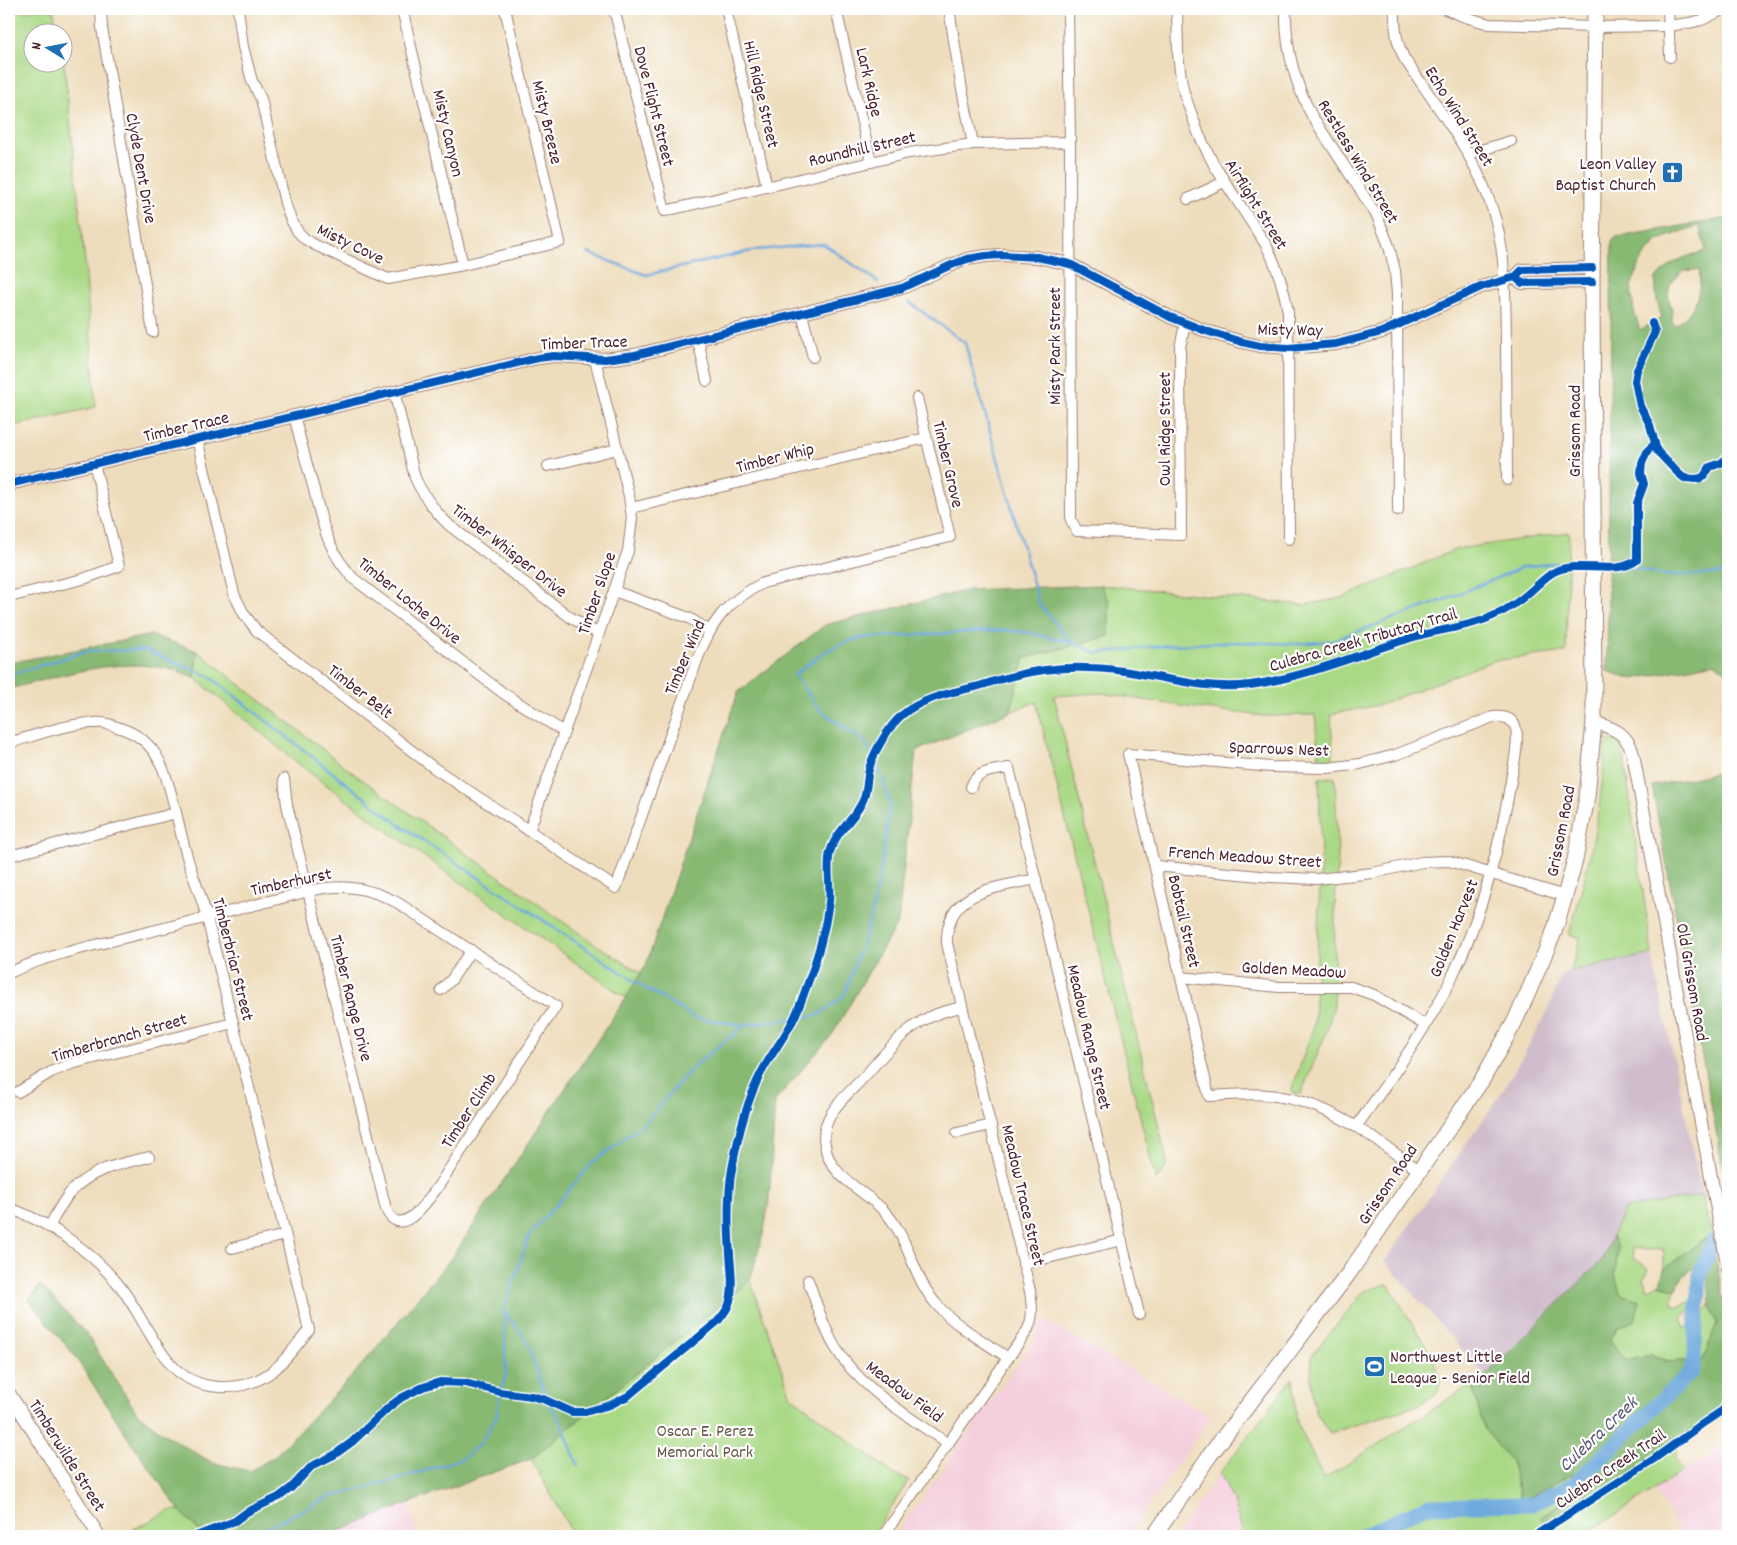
<svg xmlns="http://www.w3.org/2000/svg" width="1737" height="1545" viewBox="0 0 1737 1545" font-family="Dekko,sans-serif">
  <style>
    .built { fill: #f4cfdc }
    .industrial { fill: #d0bdcc }
    .green { fill: #aad986; stroke: #7a7c58 }
    .forest { fill: #87b973; stroke: #686c4f; fill-rule: evenodd }
    .lines { fill: none; stroke-linecap: round; stroke-linejoin: round }
    .stream { stroke: #6ba7dc; stroke-width: 2.5 }
    .river { stroke: #6ba7dc; stroke-width: 15 }
    .minor-casing { stroke: #9c7e74; stroke-width: 12 }
    .tertiary-casing { stroke: #9c7e74; stroke-width: 14 }
    .primary-casing { stroke: #9c7e74; stroke-width: 17 }
    .minor { stroke: #fff; stroke-width: 10 }
    .tertiary { stroke: #fff; stroke-width: 12 }
    .primary { stroke: #fff; stroke-width: 15 }
    .cycleway-casing { stroke: #fff; stroke-width: 11 }
    .cycleway { stroke: #0057b8; stroke-width: 8 }
    .labels { text-anchor: middle; stroke-width: 4.5; stroke-linejoin: round; paint-order: stroke }
    .street-label { font-size: 18px; fill: #4a1f2b; stroke: #fff }
    .poi-label { font-size: 18px; fill: #4a1f2b; stroke: #fff; text-anchor: end }
    .park-label { font-size: 18px; fill: #675746; stroke: #fff }
    .water-label { font-size: 19px; font-style: italic; fill: #575572; stroke: #fff }
  </style>
  <rect width="100%" height="100%" fill="#fff"/>
  <filter id="ink" filterUnits="userSpaceOnUse"><feTurbulence type="fractalNoise" baseFrequency=".02" numOctaves="2"/><feDisplacementMap in="SourceGraphic" scale="10" xChannelSelector="R" yChannelSelector="G"/><feConvolveMatrix kernelMatrix="1 2 1 2 8 2 1 2 1" color-interpolation-filters="sRGB"/></filter>
  <filter id="wash" filterUnits="userSpaceOnUse"><feTurbulence type="fractalNoise" baseFrequency=".0096" numOctaves="4" result="noise"/><feDisplacementMap in="SourceGraphic" scale="20" xChannelSelector="R" yChannelSelector="G"/><feGaussianBlur stdDeviation="1.12" result="paint"/><feColorMatrix in="noise" values="0 0 0 0 0 0 0 0 0 0 0 0 0 0 0 0 0 1.4 0 .05"/><feComposite in="paint" operator="in"/></filter>
  <g filter="url(#wash)">
    <rect width="100%" height="100%" fill="#eeddbc"/>
    <g class="built">
      <path d="M1042,1319L1212,1416L1127,1536H895L1034,1341Z"/>
      <path d="M1728,1445V1518L1715,1536H1682L1654,1488Z"/>
      <path d="M1220,1473L1232,1498L1244,1536H1177Z"/>
      <path d="M409,1503L417,1536H327Z"/>
    </g>
    <path class="industrial" d="M1652,954L1702,1195L1624,1209L1602,1260L1485,1376L1385,1261L1499,1097L1543,1020L1563,973Z"/>
    <g class="green">
      <path d="M9,9H22L23,12L34,9H53L58,32H32V62H62L63,53L85,262L96,407L9,427Z"/>
      <path d="M1569,532L1566,652L1492,661L1379,705L1331,714L1333,760L1319,761L1315,715L1265,716L1187,707L1101,693L1054,696L1168,1165L1156,1180L1036,702L1010,712L1025,658L1109,636V601L1101,585L1304,605L1342,598L1457,549Z"/>
      <path d="M197,651L357,776L589,940L641,973L626,998L389,832L296,762L195,678Z"/>
      <path d="M1614,740L1620,743L1624,758L1652,954L1571,971L1580,938L1569,934C1588,872 1602,810 1605,746L1608,741Z"/>
      <path d="M1335,777L1338,857L1335,906L1334,1005L1326,1033L1301,1094L1291,1092L1314,1025L1321,860L1319,778Z"/>
      <path d="M1702,1195L1711,1234L1664,1269V1255L1663,1249L1649,1250L1632,1248L1634,1258L1649,1269L1643,1279L1648,1289L1660,1284L1675,1290L1671,1303L1677,1307L1690,1302L1692,1309L1681,1318L1685,1328L1699,1320L1710,1304L1717,1323L1703,1360L1668,1362L1651,1354L1626,1360L1610,1340L1617,1328L1635,1320L1640,1300L1620,1295L1615,1274L1618,1248L1612,1236L1624,1209Z"/>
      <path d="M750,1280L791,1396L895,1475L909,1480L872,1536H574L531,1459Z"/>
      <path d="M1388,1284L1432,1356L1441,1378L1437,1394L1416,1406L1330,1433L1317,1414L1313,1398L1311,1377L1312,1355L1364,1291Z"/>
      <path d="M1293,1378L1297,1422L1324,1479L1472,1384L1484,1429L1511,1461L1521,1500L1571,1475L1589,1478L1570,1497L1540,1517L1549,1527L1654,1459L1686,1435L1677,1448L1675,1458L1683,1471C1648,1492 1616,1516 1581,1536H1244L1232,1498L1220,1473Z"/>
      <path d="M179,1510L204,1536H120L169,1511Z"/>
    </g>
    <g class="forest">
      <path d="M1728,218V673L1715,663L1633,679L1607,671L1612,241L1617,237ZM1699,225L1706,251C1679,258 1675,260 1655,279L1657,300L1662,318L1640,330L1634,312L1631,286L1642,259L1657,241ZM1692,270H1699C1702,292 1695,313 1676,325L1672,323V310L1668,296L1670,285L1682,271Z"/>
      <path d="M1101,585L1109,601V636L1025,658L1010,712L916,751L898,922L832,1035L775,1101L769,1201L764,1231L750,1280L531,1459L409,1503L327,1536H204L179,1510L129,1439L74,1355L29,1300L40,1285L85,1332L137,1413L167,1436L213,1463L250,1471L274,1457L354,1374L450,1260L626,998L646,965L738,692L825,625L968,590Z"/>
      <path d="M151,635L197,651L195,678C183,674 170,668 158,667C108,659 57,677 9,689V663Z"/>
      <path d="M1728,771V1196L1652,786Z"/>
      <path d="M1711,1234L1728,1322V1404L1723,1410L1702,1424L1654,1459L1549,1527L1540,1517L1570,1497L1589,1478L1571,1475L1521,1501L1511,1461L1484,1429L1472,1384L1485,1376L1602,1260L1612,1236L1618,1248L1615,1273L1620,1294L1640,1300L1635,1320L1617,1328L1610,1340L1626,1360L1651,1354L1668,1362L1703,1360L1717,1323L1710,1304L1708,1274L1695,1267L1683,1276L1675,1290L1660,1284L1664,1269Z"/>
    </g>
    <g class="lines">
      <g class="stream">
        <path d="M588,253L646,275L756,250L824,244L878,282"/>
        <path d="M909,302L965,343L1039,604L1071,642"/>
        <path d="M1619,566C1635,567 1649,573 1665,575C1686,576 1707,574 1728,573"/>
        <path d="M9,675L88,651L145,650L209,676L397,823L639,984L695,1018L744,1025"/>
        <path d="M504,1310L527,1341L547,1401L560,1420L578,1465"/>
        <path d="M249,1536L330,1497L398,1479L462,1459L481,1443L497,1415L500,1392L506,1375L504,1310L529,1236L593,1162L644,1124L693,1067L745,1025L819,1015L844,996L871,917L884,850L890,803L880,772L865,742L821,711L794,675C817,657 830,646 859,638L1004,630L1025,632L1071,642L1097,653L1170,645L1237,642L1296,644L1331,641L1447,599L1523,567L1556,563L1573,564"/>
      </g>
      <path class="river" d="M1363,1536L1427,1506L1532,1504L1573,1485L1693,1370L1700,1275L1713,1241"/>
    </g>
  </g>
  <g filter="url(#ink)">
    <g class="lines">
      <defs>
        <g id="minor">
          <path d="M101,9L102,28L153,332"/>
          <path d="M238,9L243,47L252,81L261,99L285,203L291,220L298,232L305,239L315,245L388,279L463,265L560,242L505,9"/>
          <path d="M402,9L463,265"/>
          <path d="M614,9L665,211L909,153L973,144L1070,142"/>
          <path d="M726,9L767,187"/>
          <path d="M836,9L871,162"/>
          <path d="M949,9L961,84L973,144"/>
          <path d="M1068,9L1070,142L1071,520L1077,531L1181,535L1180,348L1185,323"/>
          <path d="M1177,9L1178,54L1181,78L1184,93L1199,135L1214,165L1266,245C1277,266 1284,288 1288,312L1289,539"/>
          <path d="M1286,9C1285,47 1294,82 1312,116L1377,216L1389,246L1395,271L1397,294L1398,511"/>
          <path d="M1395,9C1394,27 1396,42 1404,58C1436,106 1474,152 1492,208C1507,252 1505,298 1506,343C1506,389 1507,434 1507,480"/>
          <path d="M1445,9L1462,16L1489,24L1595,27L1668,26L1689,23L1702,20L1724,9"/>
          <path d="M1668,9L1670,57"/>
          <path d="M1468,154L1511,141"/>
          <path d="M1188,199L1224,182"/>
          <path d="M802,314L813,357"/>
          <path d="M698,340L707,381"/>
          <path d="M394,391L415,478C424,497 435,512 450,526L570,617L599,634"/>
          <path d="M294,415C300,439 306,462 313,486C322,522 327,551 354,579L503,693L564,732"/>
          <path d="M197,439L234,594L244,614L257,631L434,768L616,888L696,663C711,623 724,603 763,583L950,537L917,398"/>
          <path d="M548,466L617,449"/>
          <path d="M631,508L926,438"/>
          <path d="M614,591L689,618L710,631"/>
          <path d="M9,597L83,579L119,566L94,463"/>
          <path d="M9,743C34,736 68,723 94,723C102,722 110,724 117,727C155,738 164,765 173,801C178,820 182,840 188,860C194,880 202,898 207,918L309,1330C298,1343 287,1359 274,1370C243,1394 195,1394 169,1362C149,1338 138,1309 119,1285C91,1251 51,1223 9,1208"/>
          <path d="M971,787C976,770 994,771 1009,768L1139,1314"/>
          <path d="M529,831L628,551L632,518L629,496L595,359"/>
          <path d="M9,856L176,813"/>
          <path d="M1156,866L1270,877L1317,879L1373,873L1422,862L1449,861L1565,896"/>
          <path d="M9,973C49,954 93,946 136,935C194,921 251,906 309,891C341,883 369,887 398,903L556,1006L437,1188C427,1201 400,1242 386,1209L287,805L284,779"/>
          <path d="M1181,977L1279,987H1351L1374,995L1425,1025"/>
          <path d="M441,990L452,979L471,950"/>
          <path d="M961,1007C945,1011 930,1015 916,1025C895,1039 879,1061 862,1079C852,1090 837,1102 830,1116C825,1125 823,1136 825,1145C829,1178 867,1191 887,1214C910,1241 913,1279 938,1306C957,1327 985,1342 1008,1358"/>
          <path d="M18,1092L51,1072L71,1064L233,1023"/>
          <path d="M1356,1127C1390,1079 1426,1031 1452,977C1483,913 1500,845 1512,775C1514,763 1520,737 1515,726C1511,717 1501,716 1493,717L1395,755L1360,764L1328,768L1271,767L1128,754L1209,1096C1233,1095 1258,1092 1282,1097C1334,1106 1378,1140 1419,1171"/>
          <path d="M957,1133L991,1125"/>
          <path d="M49,1227C55,1216 61,1204 69,1194C90,1169 119,1164 149,1157"/>
          <path d="M232,1248L285,1235"/>
          <path d="M1023,1264L1122,1240"/>
          <path d="M808,1280C816,1302 823,1327 835,1347C860,1389 909,1416 948,1444"/>
          <path d="M883,1536L1027,1331C1034,1317 1032,1306 1030,1291L947,943C945,890 997,888 1036,879"/>
        </g>
        <g id="tertiary">
          <path d="M1515,277L1522,283L1592,282"/>
          <path d="M9,484L538,358L554,356L605,359L635,355L902,288L949,266L967,259L986,256L1001,255L1037,257L1070,264L1170,317L1206,331L1242,342L1260,346L1288,348L1336,344L1382,332L1481,287L1515,277L1522,270L1592,268"/>
          <path d="M1594,722C1614,729 1627,732 1633,754L1728,1269"/>
          <path d="M9,1393L99,1536"/>
        </g>
        <path id="primary" d="M1154,1536L1210,1455L1349,1273L1482,1080L1514,1023L1527,995L1554,932L1565,896L1575,860L1587,797L1594,722L1592,282L1595,9"/>
      </defs>
      <use href="#minor" class="minor-casing"/>
      <use href="#tertiary" class="tertiary-casing"/>
      <use href="#primary" class="primary-casing"/>
      <use href="#minor" class="minor"/>
      <use href="#tertiary" class="tertiary"/>
      <use href="#primary" class="primary"/>
      <defs>
        <g id="cycleway">
          <path d="M1515,277L1522,283L1592,282"/>
          <path d="M1652,323L1655,332L1637,370L1635,381L1640,406L1650,425L1657,451L1678,473L1684,478L1696,479L1701,478L1704,476L1710,467L1721,463L1728,457"/>
          <path d="M9,484L538,358L554,356L605,359L635,355L902,288L949,266L967,259L986,256L1001,255L1037,257L1070,264L1170,317L1206,331L1242,342L1260,346L1288,348L1336,344L1382,332L1481,287L1515,277L1522,270L1592,268"/>
          <path d="M196,1536L235,1521L247,1512L279,1497L291,1488L312,1466L334,1455L352,1442L389,1407L401,1398L423,1387L440,1382L465,1383L500,1392L531,1396L543,1399L572,1412H585L610,1405L628,1396L717,1322C722,1316 727,1311 729,1304C734,1289 731,1270 730,1254C728,1226 727,1197 732,1169C738,1136 746,1102 761,1073C770,1056 782,1041 791,1024C797,1014 801,1002 805,991C816,963 825,932 829,902C831,885 826,868 830,852C836,830 857,818 864,798C867,789 867,779 869,769C873,753 889,726 902,715C922,698 950,693 975,687C984,685 993,681 1002,679C1030,671 1058,667 1087,668C1142,668 1194,692 1250,685C1307,677 1359,654 1414,637C1441,629 1472,627 1497,614C1509,609 1522,599 1532,590C1539,584 1546,576 1554,572C1579,559 1615,577 1637,560V503L1644,484L1641,473L1642,463L1648,450L1655,444"/>
          <path d="M1534,1536L1654,1459L1702,1424L1723,1410L1728,1403"/>
        </g>
      </defs>
      <use href="#cycleway" class="cycleway-casing"/>
      <use href="#cycleway" class="cycleway"/>
    </g>
  </g>
  <defs>
    <symbol id="church-square" viewBox="-11 -11 22 22"><rect x="-9" y="-9" width="18" height="18" rx="4" fill="#1f6fb2" stroke="#fff"/><path d="M-1.2-6h2.4v3.5h3.3v2.4h-3.3V6h-2.4V-.1h-3.3v-2.4h3.3Z" fill="#fff"/></symbol>
    <symbol id="stadium-square" viewBox="-11 -11 22 22"><rect x="-9" y="-9" width="18" height="18" rx="4" fill="#1f6fb2" stroke="#fff"/><path d="M0-5a6.5 5 0 1 0 0 10a6.5 5 0 1 0 0-10ZM-3.5-1.8h7v3.6h-7Z" fill="#fff"/></symbol>
  </defs>
  <g fill-rule="evenodd">
    <use href="#church-square" x="1660" y="160" width="25" height="25"/>
    <use href="#stadium-square" x="1362" y="1354" width="25" height="25"/>
  </g>
  <g class="labels">
    <g class="street-label">
      <text transform="translate(870 82) rotate(77)" y="6">Lark Ridge</text>
      <text transform="translate(762 94) rotate(77)" y="6">Hill Ridge Street</text>
      <text transform="translate(655 106) rotate(76)" y="6">Dove Flight Street</text>
      <text transform="translate(1460 116) rotate(58)" y="6">Echo Wind Street</text>
      <text transform="translate(548 122) rotate(77)" y="6">Misty Breeze</text>
      <text transform="translate(449 133) rotate(77)" y="6">Misty Canyon</text>
      <text transform="translate(862 148) rotate(-13)" y="6">Roundhill Street</text>
      <text transform="translate(1359 161) rotate(59)" y="6">Restless Wind Street</text>
      <text transform="translate(142 168) rotate(80)" y="6">Clyde Dent Drive</text>
      <text transform="translate(1257 204) rotate(58)" y="6">Airflight Street</text>
      <text transform="translate(351 243) rotate(26)" y="6">Misty Cove</text>
      <text transform="translate(1290 329) rotate(1)" y="6">Misty Way</text>
      <text transform="translate(584 342) rotate(-2)" y="6">Timber Trace</text>
      <text transform="translate(1054 346) rotate(-90)" y="6">Misty Park Street</text>
      <text transform="translate(186 426) rotate(-13)" y="6">Timber Trace</text>
      <text transform="translate(1164 429) rotate(-90)" y="6">Owl Ridge Street</text>
      <text transform="translate(1574 431) rotate(-90)" y="6">Grissom Road</text>
      <text transform="translate(775 457) rotate(-14)" y="6">Timber Whip</text>
      <text transform="translate(949 464) rotate(77)" y="6">Timber Grove</text>
      <text transform="translate(510 550) rotate(38)" y="6">Timber Whisper Drive</text>
      <text transform="translate(596 593) rotate(-71)" y="6">Timber Slope</text>
      <text transform="translate(410 600) rotate(39)" y="6">Timber Loche Drive</text>
      <text transform="translate(1363 639) rotate(-16)" y="6">Culebra Creek Tributary Trail</text>
      <text transform="translate(684 657) rotate(-67)" y="6">Timber Wind</text>
      <text transform="translate(361 691) rotate(38)" y="6">Timber Belt</text>
      <text transform="translate(1279 748) rotate(2)" y="6">Sparrows Nest</text>
      <text transform="translate(1560 831) rotate(-79)" y="6">Grissom Road</text>
      <text transform="translate(1245 856) rotate(4)" y="6">French Meadow Street</text>
      <text transform="translate(291 881) rotate(-12)" y="6">Timberhurst</text>
      <text transform="translate(1185 921) rotate(77)" y="6">Bobtail Street</text>
      <text transform="translate(1453 928) rotate(-68)" y="6">Golden Harvest</text>
      <text transform="translate(234 959) rotate(76)" y="6">Timberbriar Street</text>
      <text transform="translate(1294 969) rotate(3)" y="6">Golden Meadow</text>
      <text transform="translate(1693 982) rotate(80)" y="6">Old Grissom Road</text>
      <text transform="translate(352 998) rotate(76)" y="6">Timber Range Drive</text>
      <text transform="translate(119 1037) rotate(-16)" y="6">Timberbranch Street</text>
      <text transform="translate(1090 1037) rotate(77)" y="6">Meadow Range Street</text>
      <text transform="translate(468 1110) rotate(-57)" y="6">Timber Climb</text>
      <text transform="translate(1387 1184) rotate(-56)" y="6">Grissom Road</text>
      <text transform="translate(1024 1195) rotate(77)" y="6">Meadow Trace Street</text>
      <text transform="translate(905 1391) rotate(37)" y="6">Meadow Field</text>
      <text transform="translate(68 1455) rotate(58)" y="6">Timberwilde Street</text>
      <text transform="translate(1610 1468) rotate(-34)" y="6">Culebra Creek Trail</text>
    </g>
    <g class="poi-label">
      <text x="1656" y="169">Leon Valley<tspan x="1656" dy="21">Baptist Church</tspan></text>
      <text x="1390" y="1362" text-anchor="start">Northwest Little<tspan x="1390" dy="21">League - Senior Field</tspan></text>
    </g>
    <g class="park-label">
      <text x="705" y="1436">Oscar E. Perez<tspan x="705" dy="21">Memorial Park</tspan></text>
    </g>
    <g class="water-label">
      <text transform="translate(1597 1433) rotate(-43)" y="7">Culebra Creek</text>
    </g>
  </g>
  <rect width="1737" height="1545" fill="none" stroke="#fff" stroke-width="30"/>
  <g transform="translate(48 48) rotate(280)"><circle r="24" fill="#ffffff" stroke="#b7a5aa"/>
  <path d="M0-4L9 19L0 12L-9 19Z" fill="#1f6fb2"/>
  <text y="-8" font-size="14" font-weight="bold" text-anchor="middle" fill="#4a1f2b">N</text>
  </g>
</svg>
